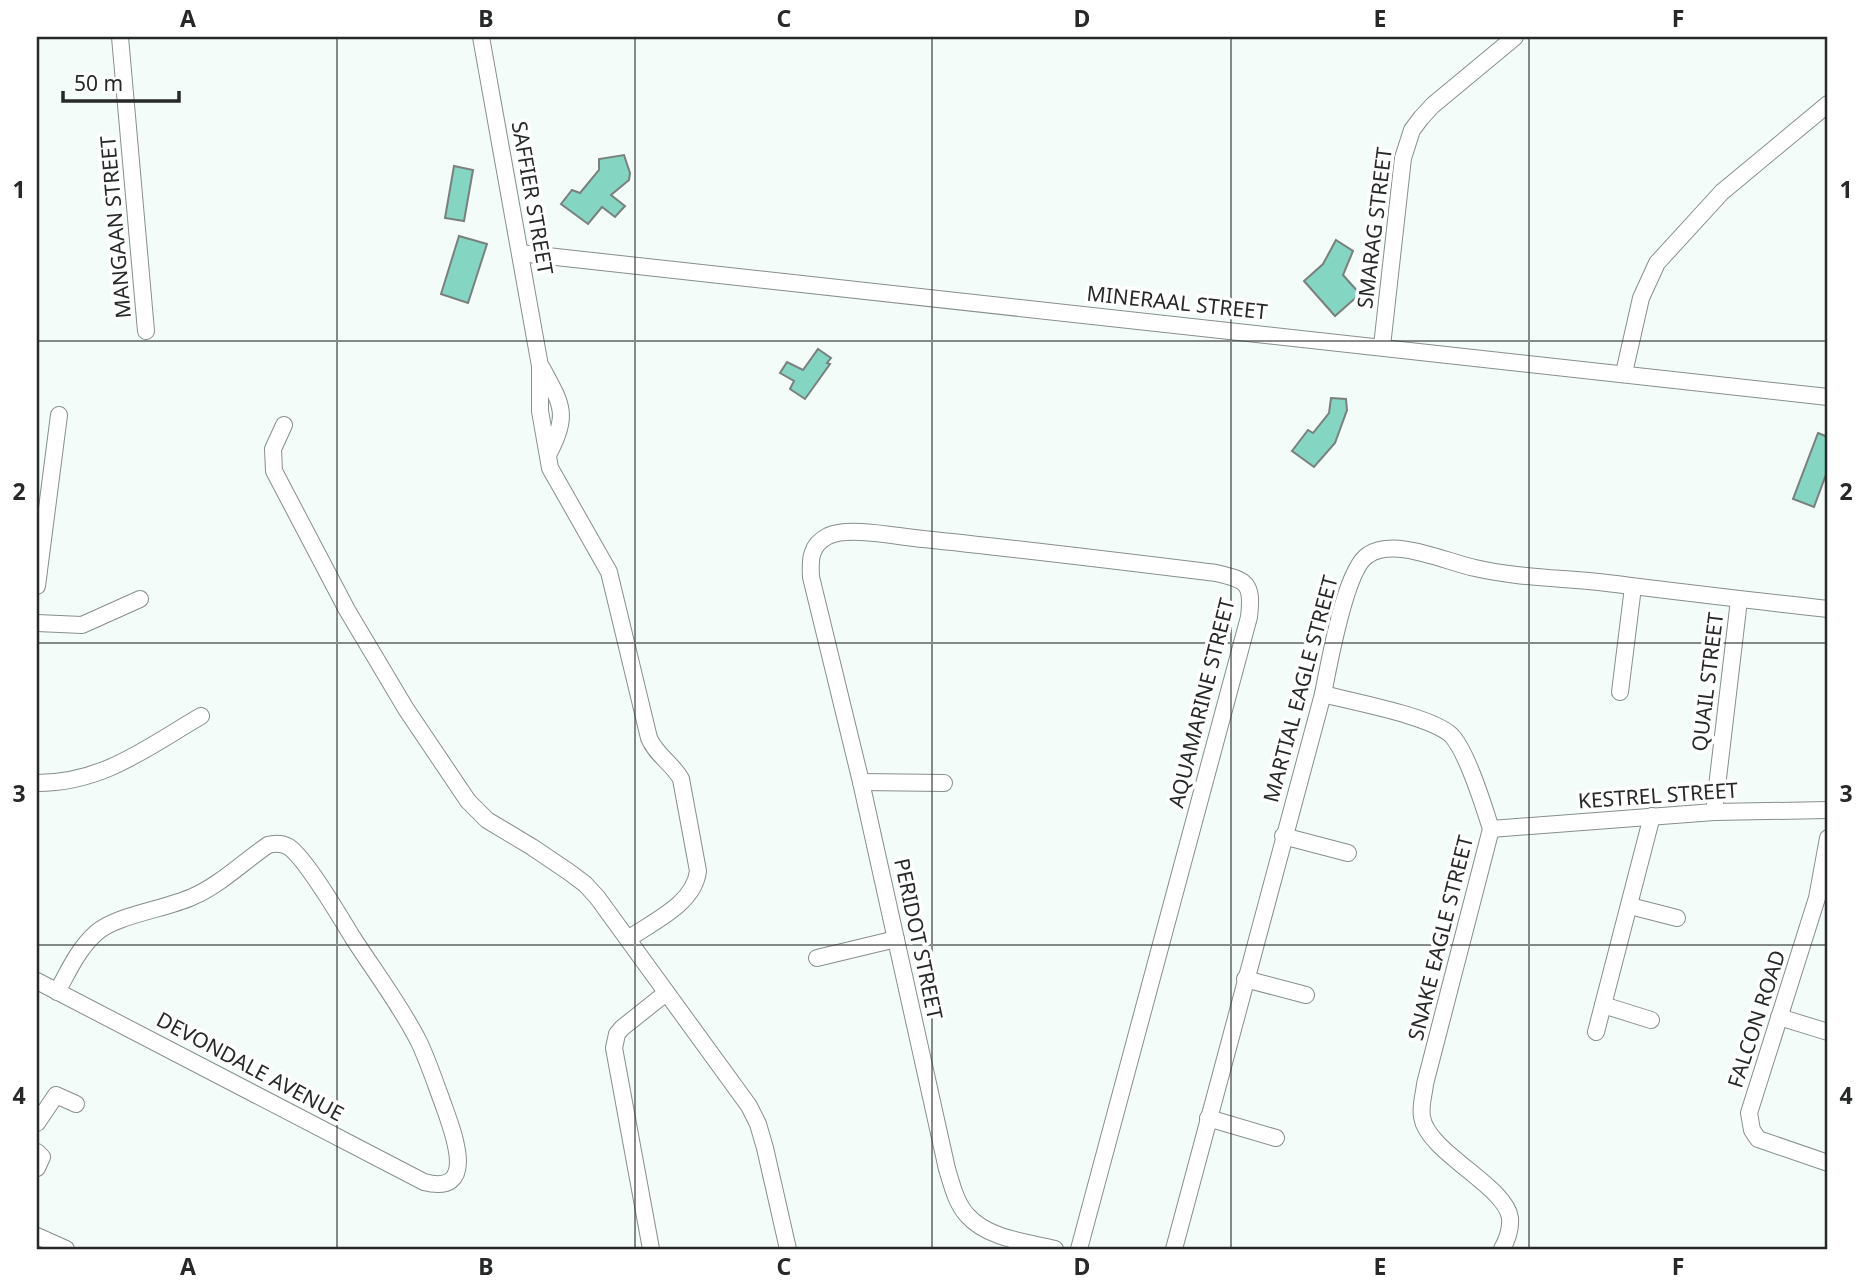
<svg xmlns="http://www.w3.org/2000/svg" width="1865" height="1286" viewBox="0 0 1865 1286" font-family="'Noto Sans',sans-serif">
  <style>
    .building { fill: #84d6c2; stroke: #79807e; stroke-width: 2 }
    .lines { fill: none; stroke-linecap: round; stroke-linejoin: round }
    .minor-casing { stroke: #878e8c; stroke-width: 18 }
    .minor { stroke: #fff; stroke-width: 16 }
    .grid { fill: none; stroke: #262928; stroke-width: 2; stroke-opacity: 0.55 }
    .labels { text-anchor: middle; stroke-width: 7; stroke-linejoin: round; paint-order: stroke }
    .street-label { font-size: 21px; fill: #262928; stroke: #fff }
    .neatline { fill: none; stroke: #262928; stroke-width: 2.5 }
    .grid-label { font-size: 23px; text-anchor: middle; font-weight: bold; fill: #262928 }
  </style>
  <rect width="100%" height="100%" fill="#f4fcfa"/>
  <g class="building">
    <path d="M624,155L630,173L629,180L611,195L625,206L615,217L602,207L588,224L561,204L572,190L580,193L599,170V159Z"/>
    <path d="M454,166L473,170L464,221L445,218Z"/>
    <path d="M459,236L487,244L468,303L441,294Z"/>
    <path d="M1336,240L1353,251L1343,275L1360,294L1335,316L1304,281L1323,264Z"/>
    <path d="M818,349L831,358L827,363L830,364L805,399L790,389L794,381L780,373L787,362L803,370Z"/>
    <path d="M1331,398L1346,399L1347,410L1335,443L1314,467L1292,451L1308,430L1313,433L1329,413Z"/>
    <path d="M1818,433L1828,437V469L1814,507L1793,499Z"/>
  </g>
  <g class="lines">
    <defs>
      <g id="minor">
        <path d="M120,37L146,331"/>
        <path d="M481,37L540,366V411L550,468L609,572L649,738C656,755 672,763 681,779L698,871C694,904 654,921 628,939"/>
        <path d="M520,253L1828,397"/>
        <path d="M1382,346L1403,158L1412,130L1421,118L1433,105L1515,37"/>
        <path d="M542,368C562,405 569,414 549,453"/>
        <path d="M1624,373L1641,298L1657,263L1722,192L1828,104"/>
        <path d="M284,425L273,449L274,471L347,610L406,709L468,801L487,820L532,847L569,872L585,884L597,897L749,1106L758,1124L765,1148L788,1249"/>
        <path d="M37,586L59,415"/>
        <path d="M37,623L82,625L140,599"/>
        <path d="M1620,692L1633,587"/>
        <path d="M1323,694C1353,702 1431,716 1451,735C1467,751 1484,807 1491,829L1425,1084C1424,1095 1420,1106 1422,1117C1427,1152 1506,1186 1510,1218C1511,1229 1507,1240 1502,1249"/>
        <path d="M861,782L944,783"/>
        <path d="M37,783C103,783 146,748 201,716"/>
        <path d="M1714,812L1739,600"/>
        <path d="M1491,829L1714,812L1828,810"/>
        <path d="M1283,836L1348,853"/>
        <path d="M1828,838L1817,898L1749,1113L1752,1130L1758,1139L1828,1163"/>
        <path d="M1630,906L1677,918"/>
        <path d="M817,958L896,939"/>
        <path d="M1245,979L1306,995"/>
        <path d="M37,981L424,1182C481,1197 451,1127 442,1101C435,1082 428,1061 419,1042C401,1006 375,972 353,938C340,917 307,860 289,847C282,843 275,843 268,845C243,862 220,885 192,897C166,909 116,915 96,933C78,949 68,972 57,992"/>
        <path d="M1603,1005L1651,1020"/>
        <path d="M1779,1017L1828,1032"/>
        <path d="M1596,1032L1652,816"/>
        <path d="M1208,1118L1276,1138"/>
        <path d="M37,1123L56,1095L76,1104"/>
        <path d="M37,1152L42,1157L37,1168"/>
        <path d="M37,1236L66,1249"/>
        <path d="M651,1249L614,1048L617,1034L622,1028L666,993"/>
        <path d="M1055,1249C1027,1242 988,1239 967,1215C956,1203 952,1185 947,1169L861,782L811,577C810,560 810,545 828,536C850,526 898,537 923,539C1021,549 1118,561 1216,573C1247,580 1253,583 1249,617L1079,1249"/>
        <path d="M1174,1249L1323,694C1329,665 1345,569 1368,555C1395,537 1446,562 1475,568C1518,578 1564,578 1607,583C1681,592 1754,601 1828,609"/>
      </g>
    </defs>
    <use href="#minor" class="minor-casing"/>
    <use href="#minor" class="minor"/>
  </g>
  <path class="grid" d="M337,37V1249M635,37V1249M932,37V1249M1231,37V1249M1529,37V1249M37,341H1828M37,643H1828M37,945H1828"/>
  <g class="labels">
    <g class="street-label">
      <text transform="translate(532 198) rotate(80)" y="7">SAFFIER STREET</text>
      <text transform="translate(116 227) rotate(-95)" y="7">MANGAAN STREET</text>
      <text transform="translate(1375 228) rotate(-83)" y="7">SMARAG STREET</text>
      <text transform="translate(1177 303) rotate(6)" y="7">MINERAAL STREET</text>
      <text transform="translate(1708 682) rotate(-83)" y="7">QUAIL STREET</text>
      <text transform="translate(1301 689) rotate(-75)" y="7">MARTIAL EAGLE STREET</text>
      <text transform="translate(1202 703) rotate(-76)" y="7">AQUAMARINE STREET</text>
      <text transform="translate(1658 796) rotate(-4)" y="7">KESTREL STREET</text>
      <text transform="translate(1441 938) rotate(-76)" y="7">SNAKE EAGLE STREET</text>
      <text transform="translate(918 939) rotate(78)" y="7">PERIDOT STREET</text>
      <text transform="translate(1757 1019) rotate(-72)" y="7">FALCON ROAD</text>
      <text transform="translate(250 1067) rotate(28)" y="7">DEVONDALE AVENUE</text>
    </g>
  </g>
  <rect width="1865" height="1286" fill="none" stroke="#ffffff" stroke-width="77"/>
  <path d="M63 91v10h116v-10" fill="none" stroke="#262928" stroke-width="3.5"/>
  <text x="74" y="91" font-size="21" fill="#262928" stroke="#ffffff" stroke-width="5" paint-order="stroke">50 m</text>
  <rect x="38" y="38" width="1788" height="1210" class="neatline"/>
  <g class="grid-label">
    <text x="188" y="27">A</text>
    <text x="486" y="27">B</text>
    <text x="784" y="27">C</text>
    <text x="1082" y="27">D</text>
    <text x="1380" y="27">E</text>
    <text x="1678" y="27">F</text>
    <text x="19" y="198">1</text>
    <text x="1846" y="198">1</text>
    <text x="19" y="500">2</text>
    <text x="1846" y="500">2</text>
    <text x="19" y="802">3</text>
    <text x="1846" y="802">3</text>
    <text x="19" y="1104">4</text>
    <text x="1846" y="1104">4</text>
    <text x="188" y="1275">A</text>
    <text x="486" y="1275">B</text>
    <text x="784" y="1275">C</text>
    <text x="1082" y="1275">D</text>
    <text x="1380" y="1275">E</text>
    <text x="1678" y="1275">F</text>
  </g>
</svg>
